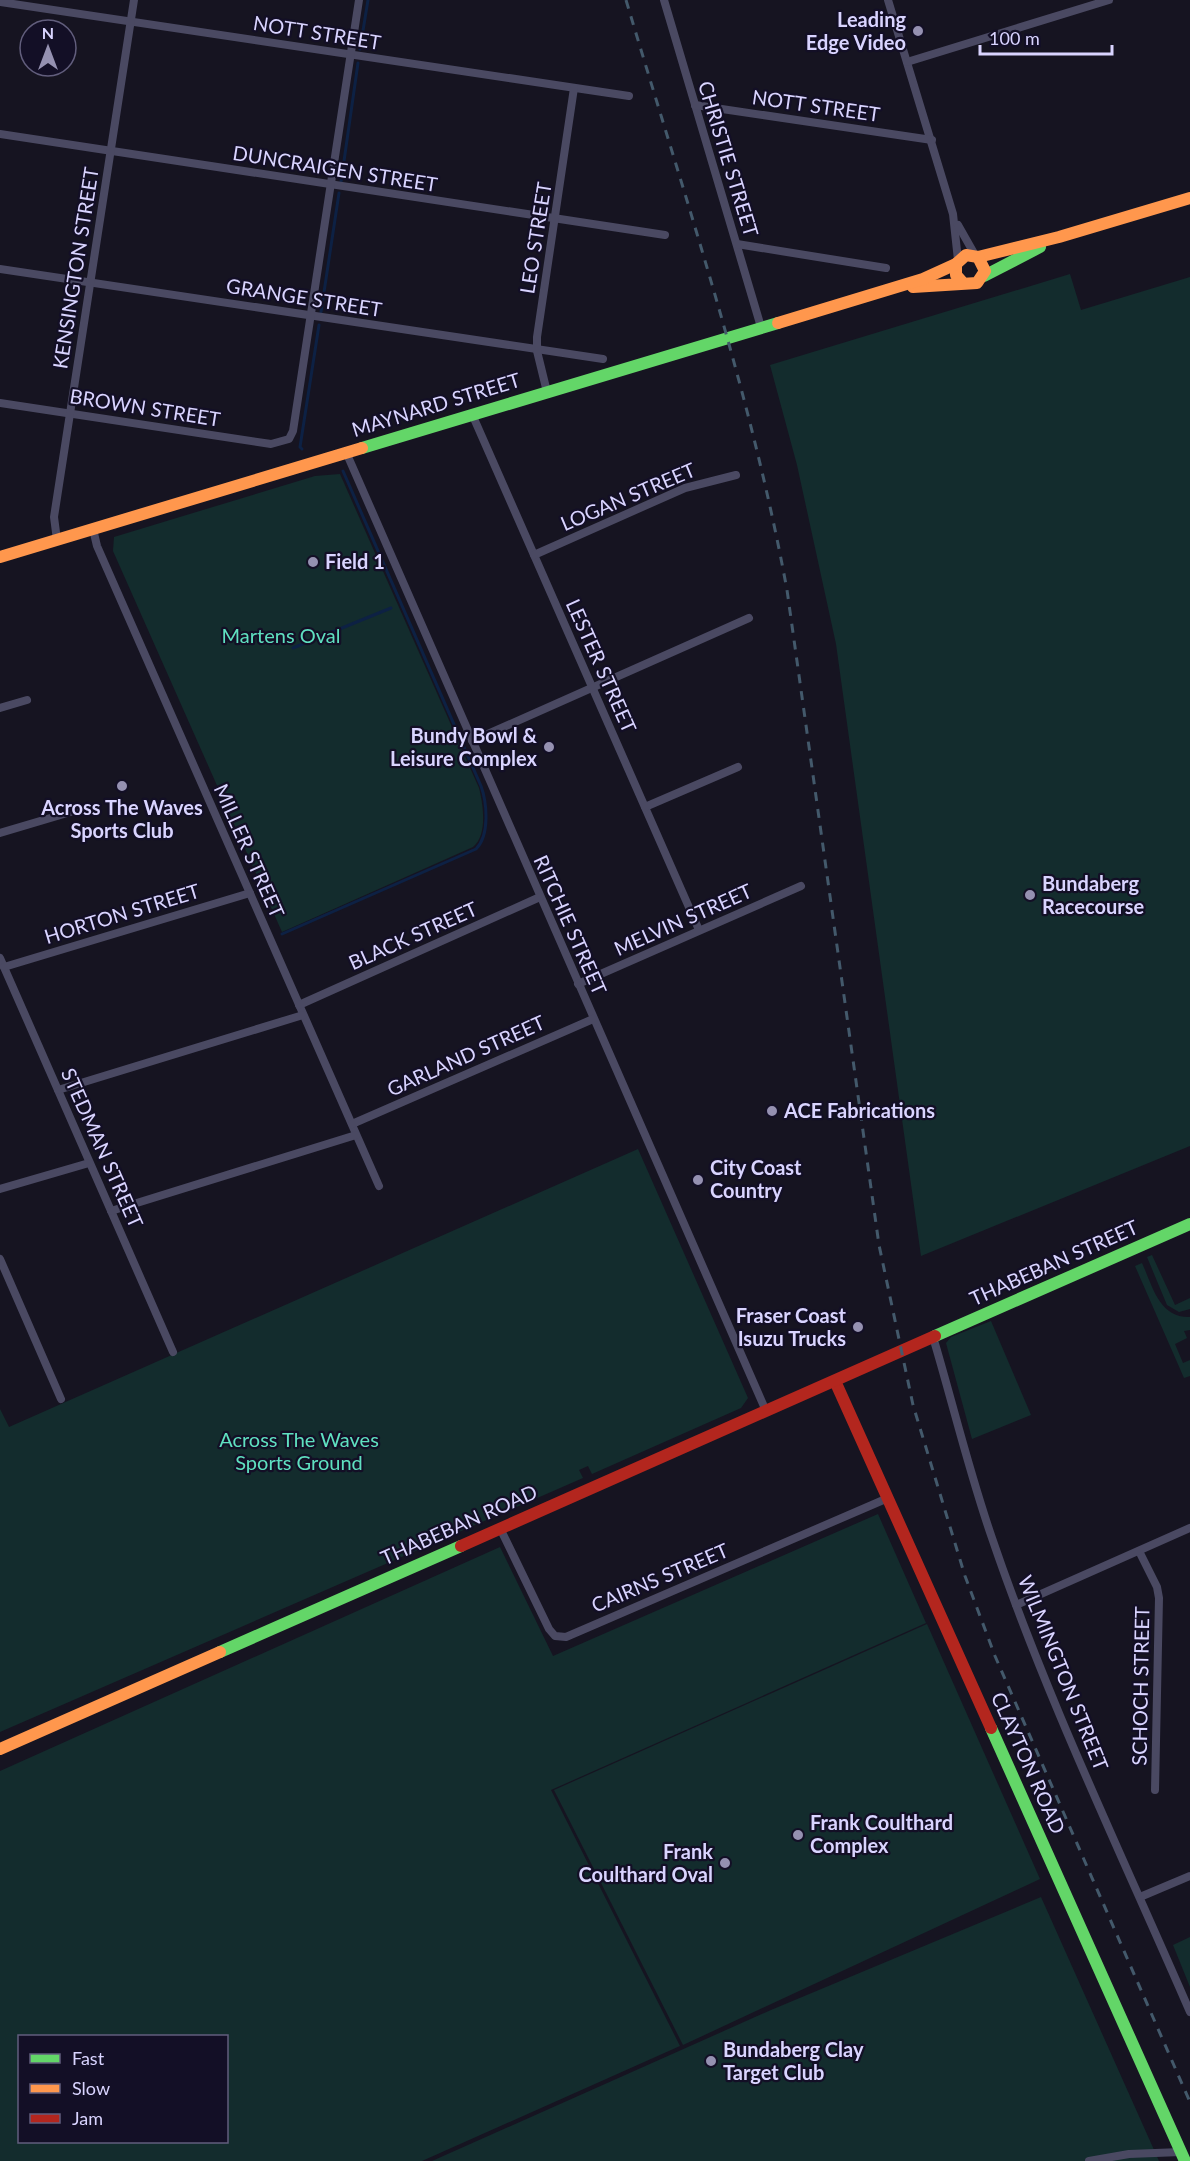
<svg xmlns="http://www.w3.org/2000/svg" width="1190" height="2161" viewBox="0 0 1190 2161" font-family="Lato,sans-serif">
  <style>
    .green { fill: #132c2d; fill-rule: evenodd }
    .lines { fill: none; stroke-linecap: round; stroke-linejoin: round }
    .stream { stroke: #0d2144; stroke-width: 3 }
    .street { stroke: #4a4962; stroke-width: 8 }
    .fast { stroke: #63d668; stroke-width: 12 }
    .slow { stroke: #ff974d; stroke-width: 12 }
    .jam { stroke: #b3261e; stroke-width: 12 }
    .rail { stroke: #43596b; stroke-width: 3; stroke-dasharray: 9 8; stroke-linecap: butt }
    .poi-dot { fill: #9591b1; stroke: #130f26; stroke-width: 2 }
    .labels { text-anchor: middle; stroke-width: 4.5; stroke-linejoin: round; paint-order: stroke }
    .poi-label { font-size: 20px; font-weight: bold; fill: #d9d4ff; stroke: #130f26; text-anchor: start }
    .street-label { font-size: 20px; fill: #d9d4ff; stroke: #130f26 }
    .park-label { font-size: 20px; fill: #5fe0c0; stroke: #130f26 }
  </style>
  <rect width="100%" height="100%" fill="#161421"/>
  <g class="green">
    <path d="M1070,274L1081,310L1190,277V1146L921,1256L836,644L797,465L770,365Z"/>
    <path d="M340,474L479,788C483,804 488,835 473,847L282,932L113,551L114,537L315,476Z"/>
    <path d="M638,1149L748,1398L741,1408L592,1474L588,1466L579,1470L583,1478L0,1732V1409L9,1427Z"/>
    <path d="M1152,1255L1175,1305L1190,1298V1309L1179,1312L1167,1305L1147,1257Z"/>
    <path d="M1142,1263C1153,1287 1159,1318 1190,1317V1330L1184,1331L1187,1338L1175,1344L1183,1363L1190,1360V1376L1184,1378L1135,1266Z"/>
    <path d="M991,1321L1031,1415L972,1439L946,1343L951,1337Z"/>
    <path d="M878,1514L926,1623L551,1790L680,2046L422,2161H0V1771L500,1547L553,1656ZM226,2036V2142H20V2036Z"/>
    <path d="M927,1624L1040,1879L683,2045L554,1790Z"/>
    <path d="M1041,1897L1159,2161H432L771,2010Z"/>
    <path d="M1190,1937V1987L1173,1945Z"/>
  </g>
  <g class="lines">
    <g class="stream">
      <path d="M360,49L368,0"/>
      <path d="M341,182L358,63"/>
      <path d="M321,312L339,193"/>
      <path d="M302,449L300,447L319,325"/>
      <path d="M293,648L391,608"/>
      <path d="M282,934L476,849C490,835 487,803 481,786L343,471"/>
    </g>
    <g class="street">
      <path d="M664,0L761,327"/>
      <path d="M888,0L953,214L958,260"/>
      <path d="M0,2L629,96"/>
      <path d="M907,62L1109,0"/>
      <path d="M695,105L932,140"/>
      <path d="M0,134L665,235"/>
      <path d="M958,225L975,255"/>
      <path d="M737,244L886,268"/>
      <path d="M0,269L603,359"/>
      <path d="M547,392L537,351V337L574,88"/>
      <path d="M0,403L271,444L289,439L293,431L359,0"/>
      <path d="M472,414L699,930"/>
      <path d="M346,452L766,1411"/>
      <path d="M93,529L97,546L379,1186"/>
      <path d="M57,540L54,517L134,0"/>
      <path d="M534,555L685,488L736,475"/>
      <path d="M0,708L27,700"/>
      <path d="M472,741L749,618"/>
      <path d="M645,807L738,767"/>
      <path d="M0,833L74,811"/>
      <path d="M0,958L173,1352"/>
      <path d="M4,967L250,893"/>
      <path d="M578,984L801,886"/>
      <path d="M299,1005L540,897"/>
      <path d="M58,1090L303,1015"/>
      <path d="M352,1124L593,1019"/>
      <path d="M0,1189L89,1163"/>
      <path d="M111,1211L356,1135"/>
      <path d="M0,1259L61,1399"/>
      <path d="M933,1337C953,1404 969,1472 992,1538C1047,1700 1122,1855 1190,2012"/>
      <path d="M500,1528L549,1629L555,1636L566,1637L888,1498"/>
      <path d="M1139,1551L1157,1587L1159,1598L1155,1790"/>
      <path d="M1016,1605L1190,1528"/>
      <path d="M1140,1897L1190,1876"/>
      <path d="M1089,2161L1129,2154L1181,2152"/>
    </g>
    <g class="fast">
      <path d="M984,276L1040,247"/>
      <path d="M362,448L778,323"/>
      <path d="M935,1336L1190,1224"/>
      <path d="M220,1652L461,1546"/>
      <path d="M991,1728L1185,2161"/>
    </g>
    <g class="slow">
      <path d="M978,257L1059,237L1190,198"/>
      <path d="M913,287L977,283L985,271L978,257L966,255L956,264V275L963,283"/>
      <path d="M778,323L923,279L956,264"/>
      <path d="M0,557L362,448"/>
      <path d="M0,1749L220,1652"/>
    </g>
    <g class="jam">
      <path d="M835,1381L991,1728"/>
      <path d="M461,1546L935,1336"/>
    </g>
    <path class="rail" d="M626,0C684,195 750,389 787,590L879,1245L913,1405L965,1576L995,1656L1190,2102"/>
  </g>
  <g class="poi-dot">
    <circle cx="918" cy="31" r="6"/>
    <circle cx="313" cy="562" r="6"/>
    <circle cx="549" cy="747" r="6"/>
    <circle cx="122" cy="786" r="6"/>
    <circle cx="1030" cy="895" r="6"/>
    <circle cx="772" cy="1111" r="6"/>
    <circle cx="698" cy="1180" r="6"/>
    <circle cx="858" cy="1327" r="6"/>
    <circle cx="798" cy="1835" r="6"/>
    <circle cx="725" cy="1863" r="6"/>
    <circle cx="711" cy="2061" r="6"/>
  </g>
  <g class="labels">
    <g class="poi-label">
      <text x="906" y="27" text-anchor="end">Leading<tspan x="906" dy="23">Edge Video</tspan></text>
      <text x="325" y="569">Field 1</text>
      <text x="537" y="743" text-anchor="end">Bundy Bowl &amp;<tspan x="537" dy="23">Leisure Complex</tspan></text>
      <text x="122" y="815" text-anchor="middle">Across The Waves<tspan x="122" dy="23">Sports Club</tspan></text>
      <text x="1042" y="891">Bundaberg<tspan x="1042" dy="23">Racecourse</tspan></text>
      <text x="784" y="1118">ACE Fabrications</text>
      <text x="710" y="1175">City Coast<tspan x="710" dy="23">Country</tspan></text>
      <text x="846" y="1323" text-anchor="end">Fraser Coast<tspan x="846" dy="23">Isuzu Trucks</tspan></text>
      <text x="810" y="1830">Frank Coulthard<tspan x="810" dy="23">Complex</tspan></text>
      <text x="713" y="1859" text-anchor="end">Frank<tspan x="713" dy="23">Coulthard Oval</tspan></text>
      <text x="723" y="2057">Bundaberg Clay<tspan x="723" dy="23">Target Club</tspan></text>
    </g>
    <g class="street-label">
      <text transform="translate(317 33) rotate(9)" y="7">NOTT STREET</text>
      <text transform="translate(816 106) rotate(8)" y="7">NOTT STREET</text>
      <text transform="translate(728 159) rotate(73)" y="7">CHRISTIE STREET</text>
      <text transform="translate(335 169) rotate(9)" y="7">DUNCRAIGEN STREET</text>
      <text transform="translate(536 238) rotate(-81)" y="7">LEO STREET</text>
      <text transform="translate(76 268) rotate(-81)" y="7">KENSINGTON STREET</text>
      <text transform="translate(304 298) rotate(9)" y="7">GRANGE STREET</text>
      <text transform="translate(436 405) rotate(-17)" y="7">MAYNARD STREET</text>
      <text transform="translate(145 408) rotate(9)" y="7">BROWN STREET</text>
      <text transform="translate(628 497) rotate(-23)" y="7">LOGAN STREET</text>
      <text transform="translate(601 666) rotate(66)" y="7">LESTER STREET</text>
      <text transform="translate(249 851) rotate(66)" y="7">MILLER STREET</text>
      <text transform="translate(122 914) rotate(-17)" y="7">HORTON STREET</text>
      <text transform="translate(683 920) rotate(-24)" y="7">MELVIN STREET</text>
      <text transform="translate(570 925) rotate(66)" y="7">RITCHIE STREET</text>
      <text transform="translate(413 936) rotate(-24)" y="7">BLACK STREET</text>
      <text transform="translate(466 1056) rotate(-24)" y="7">GARLAND STREET</text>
      <text transform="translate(102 1148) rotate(66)" y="7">STEDMAN STREET</text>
      <text transform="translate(1054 1263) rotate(-24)" y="7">THABEBAN STREET</text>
      <text transform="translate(459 1525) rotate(-24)" y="7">THABEBAN ROAD</text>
      <text transform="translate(660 1578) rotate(-23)" y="7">CAIRNS STREET</text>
      <text transform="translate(1063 1673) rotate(68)" y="7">WILMINGTON STREET</text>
      <text transform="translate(1141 1686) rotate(-89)" y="7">SCHOCH STREET</text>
      <text transform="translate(1028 1763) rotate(66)" y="7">CLAYTON ROAD</text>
    </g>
    <g class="park-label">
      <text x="281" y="643">Martens Oval</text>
      <text x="299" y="1447">Across The Waves<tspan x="299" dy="23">Sports Ground</tspan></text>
    </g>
  </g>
  <rect x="18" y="2035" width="210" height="108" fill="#130f26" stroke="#625e7d" stroke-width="1.5"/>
  <rect x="30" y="2054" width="30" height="9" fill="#63d668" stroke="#625e7d" stroke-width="1.5"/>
  <text x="72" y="2065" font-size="18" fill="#d9d4ff">Fast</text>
  <rect x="30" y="2084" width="30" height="9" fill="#ff974d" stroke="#625e7d" stroke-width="1.5"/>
  <text x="72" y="2095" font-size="18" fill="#d9d4ff">Slow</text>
  <rect x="30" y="2114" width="30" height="9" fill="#b3261e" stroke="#625e7d" stroke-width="1.5"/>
  <text x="72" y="2125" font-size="18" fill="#d9d4ff">Jam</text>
  <g transform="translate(48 48)"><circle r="28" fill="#130f26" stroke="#625e7d" stroke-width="1.5"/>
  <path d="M0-4.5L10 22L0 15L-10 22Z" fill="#9591b1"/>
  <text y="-9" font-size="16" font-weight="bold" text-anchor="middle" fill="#d9d4ff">N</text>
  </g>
  <path d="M980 45v9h132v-9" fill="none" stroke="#d9d4ff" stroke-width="3"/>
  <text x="989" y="45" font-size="18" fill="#d9d4ff" stroke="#130f26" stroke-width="4.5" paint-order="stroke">100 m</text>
</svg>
